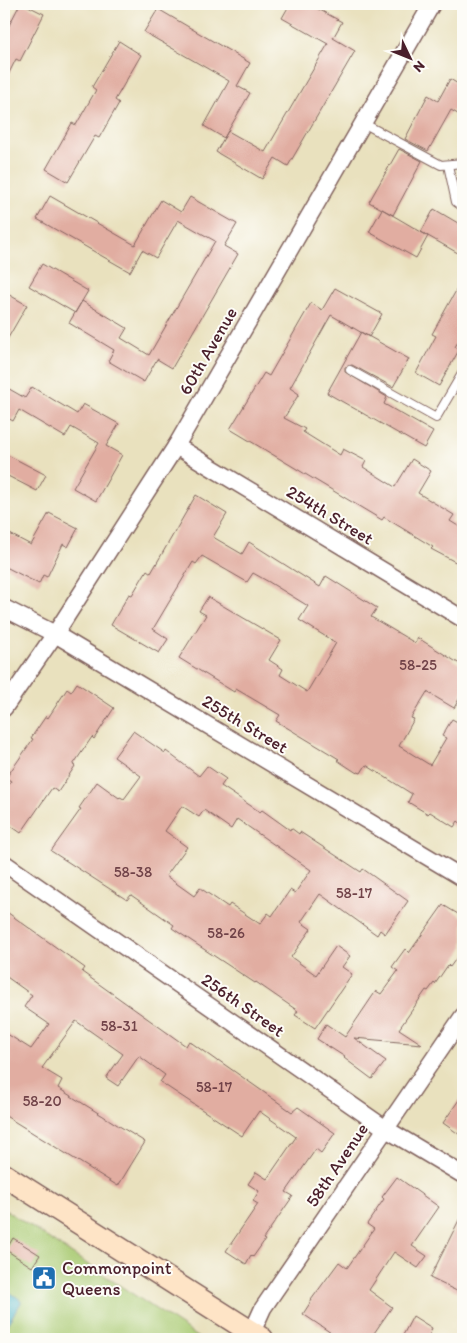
<svg xmlns="http://www.w3.org/2000/svg" width="467" height="1343" viewBox="0 0 467 1343" font-family="Itim,sans-serif">
  <style>
    .green { fill: #a9ca72; stroke: #7a744e }
    .water { fill: #49b3c7; stroke: #4a6979 }
    .building { fill: #e1ada1; fill-rule: evenodd }
    .lines { fill: none; stroke-linecap: round; stroke-linejoin: round }
    .service-casing { stroke: #82635e; stroke-width: 10 }
    .minor-casing { stroke: #82635e; stroke-width: 19 }
    .secondary-casing { stroke: #82635e; stroke-width: 25 }
    .service { stroke: #fff; stroke-width: 8 }
    .minor { stroke: #fff; stroke-width: 16 }
    .secondary { stroke: #fee4c6; stroke-width: 22 }
    .labels { text-anchor: middle; stroke-width: 4; stroke-linejoin: round; paint-order: stroke }
    .number-label { font-size: 15px; fill: #704248 }
    .street-label { font-size: 18px; fill: #4a1f2b; stroke: #fdfcf7 }
    .poi-label { font-size: 18px; fill: #4a1f2b; stroke: #fdfcf7; text-anchor: start }
  </style>
  <rect width="100%" height="100%" fill="#fdfcf7"/>
  <filter id="ink" filterUnits="userSpaceOnUse"><feTurbulence type="fractalNoise" baseFrequency=".02" numOctaves="2"/><feDisplacementMap in="SourceGraphic" scale="10" xChannelSelector="R" yChannelSelector="G"/><feConvolveMatrix kernelMatrix="1 2 1 2 8 2 1 2 1" color-interpolation-filters="sRGB"/></filter>
  <filter id="wash" filterUnits="userSpaceOnUse"><feTurbulence type="fractalNoise" baseFrequency=".0096" numOctaves="4" result="noise"/><feDisplacementMap in="SourceGraphic" scale="20" xChannelSelector="R" yChannelSelector="G"/><feGaussianBlur stdDeviation="1.12" result="paint"/><feColorMatrix in="noise" values="0 0 0 0 0 0 0 0 0 0 0 0 0 0 0 0 0 1.4 0 .05"/><feComposite in="paint" operator="in"/></filter>
  <g filter="url(#wash)">
    <rect width="100%" height="100%" fill="#e9e1be"/>
    <path class="green" d="M4,1209L201,1339H4Z"/>
    <path class="water" d="M4,1288L21,1300V1303L4,1329Z"/>
    <g id="blocks">
      <g class="building">
        <path d="M20,4H24L44,14L20,61L16,59L4,83V35Z"/>
        <path d="M290,4H309L342,22L333,38L355,51L288,166L275,158L262,179L216,152L228,131L265,152L328,44L282,18Z"/>
        <path d="M158,9L250,63L237,86L250,93L224,138L204,126L229,81L144,32Z"/>
        <path d="M119,41L141,55L115,100L119,103L99,138L95,136L68,182L46,169L72,123L76,125L96,90L92,87Z"/>
        <path d="M450,79L463,87V117L451,110L428,151L405,139L428,95L438,101Z"/>
        <path d="M399,149L422,161L393,215L369,202Z"/>
        <path d="M50,196L135,245L161,200L181,212L190,197L237,224L224,246L238,254L172,368L157,359L144,382L108,361L114,350L69,323L82,301L127,328L121,338L149,355L215,241L178,220L156,258L142,250L130,272L37,219Z"/>
        <path d="M382,209L428,236L416,258L369,232Z"/>
        <path d="M434,209L463,226V256L421,232Z"/>
        <path d="M42,264L88,291L75,313L29,286Z"/>
        <path d="M463,278V333L455,347L459,350L439,386L416,373L436,336L432,334Z"/>
        <path d="M335,288L382,314L369,337L331,315L290,388L299,394L284,418L305,429L303,432L340,455L343,449L366,461L363,467L395,487L412,459L431,471L418,493L454,515L450,521L463,529V566L431,549L433,547L384,517L382,520L230,429L264,373L269,376L311,303L322,310Z"/>
        <path d="M4,292L27,305L4,345Z"/>
        <path d="M361,332L409,359L393,387L352,365L345,367V372L387,397L384,404L433,432L424,448L327,393Z"/>
        <path d="M4,386L25,398L32,387L77,414L83,404L119,424L106,446L122,455L96,501L73,488L99,443L71,427L65,437L19,410L13,421L4,416Z"/>
        <path d="M4,453L46,475L37,491L4,474Z"/>
        <path d="M196,495L227,514L213,537L242,554L249,542L320,587L326,576L377,608L371,617L415,643L418,638L463,666V692L454,708L427,692L411,718L414,719L399,746L430,765L446,738L442,736L452,719L463,725V825L458,821L454,827L430,812L428,814L408,802L412,794L366,765L361,773L358,772L357,773L337,760L339,759L276,721L280,715L236,689L234,692L179,658L206,615L199,611L208,597L281,640L269,660L283,669L280,675L307,692L336,643L299,620L308,606L269,582L253,573L247,582L202,556L196,564L193,562L153,629L168,639L159,653L111,625L129,594L132,595L147,570L151,573Z"/>
        <path d="M49,513L78,528L68,547L63,544L47,577L43,575L39,584L4,566V531L31,545Z"/>
        <path d="M77,683L114,708L94,739L92,737L73,765L75,766L58,792L52,788L21,833L4,821V792L11,781L6,778L33,739L31,738L46,716L48,718L67,689L71,692Z"/>
        <path d="M133,731L165,753L166,751L199,776L207,766L226,779L221,786L260,812L262,810L290,830L291,828L299,834L300,832L361,872L363,869L408,901L385,934L380,930L377,935L320,894L301,922L311,929L291,957L316,975L336,946L350,956L342,967L352,974L315,1028L295,1015L298,1011L256,982L255,983L172,928L174,925L131,895L127,900L51,851L81,809L79,808L97,782L119,798L120,797L124,799L141,776L114,757ZM182,806L199,817L204,810L231,829L237,819L311,870L295,893L290,890L272,916L268,913L260,924L230,904L228,907L200,888L194,896L166,876L187,847L165,831Z"/>
        <path d="M443,905L463,917V949L450,967L448,965L435,984L434,983L428,991L426,990L399,1029L422,1044L354,1038L386,1061L372,1079L344,1058L345,1057L317,1039L326,1024L345,1037L376,991L381,994L398,971L392,967L405,949L409,953Z"/>
        <path d="M4,910L85,968L82,972L186,1046L189,1041L217,1061L218,1060L292,1112L298,1107L335,1133L321,1153L316,1149L286,1192L293,1196L263,1239L265,1240L253,1257L251,1255L246,1264L226,1251L258,1204L253,1201L259,1191L248,1184L256,1172L267,1179L296,1137L259,1111L242,1136L160,1082L165,1075L139,1056L118,1086L106,1078L123,1054L76,1021L42,1068L62,1080L58,1088L145,1142L118,1186L4,1115V1032L31,1049L49,1024L24,1007L32,995L4,975Z"/>
        <path d="M463,1094V1137L443,1123Z"/>
        <path d="M397,1177L439,1207L412,1246L427,1256L418,1268L394,1252L369,1290L392,1307L370,1339H340L303,1314L312,1300H311L339,1262L347,1268L374,1229L367,1224L384,1199L382,1197Z"/>
        <path d="M463,1212V1294L430,1278Z"/>
        <path d="M13,1238L40,1255L32,1267L6,1250Z"/>
        <path d="M413,1316L432,1328L428,1339H401Z"/>
      </g>
    </g>
  </g>
  <g filter="url(#ink)">
    <use href="#blocks" fill-opacity="0" stroke="#82635e" stroke-width="1"/>
    <g class="lines">
      <defs>
        <g id="service">
          <path d="M363,123L441,165L463,163"/>
          <path d="M448,165L456,202L463,207"/>
          <path d="M350,370L436,418L463,372"/>
        </g>
        <g id="minor">
          <path d="M176,446L463,619"/>
          <path d="M4,608L55,634L463,878"/>
          <path d="M4,708L55,634L176,446L432,4"/>
          <path d="M4,863L386,1129L463,1175"/>
          <path d="M249,1339L263,1308L463,1016"/>
        </g>
        <path id="secondary" d="M4,1175L262,1339"/>
      </defs>
      <use href="#service" class="service-casing"/>
      <use href="#minor" class="minor-casing"/>
      <use href="#secondary" class="secondary-casing"/>
      <use href="#service" class="service"/>
      <use href="#minor" class="minor"/>
      <use href="#secondary" class="secondary"/>
    </g>
  </g>
  <defs>
    <symbol id="civic-square" viewBox="-11 -11 22 22"><rect x="-9" y="-9" width="18" height="18" rx="4" fill="#1f6fb2" stroke="#fdfcf7"/><path d="M-.6-6.5H3V-4.5H.6V-3L4-1V1h2V6H-6V1h2V-1L-.6-3ZM-1.2 2.5V6h2.4V2.5Z" fill="#fff"/></symbol>
  </defs>
  <g fill-rule="evenodd">
    <use href="#civic-square" x="30" y="1264" width="28" height="28"/>
  </g>
  <g class="labels">
    <g class="number-label">
      <text x="418" y="670">58-25</text>
      <text x="133" y="877">58-38</text>
      <text x="354" y="898">58-17</text>
      <text x="226" y="938">58-26</text>
      <text x="119" y="1031">58-31</text>
      <text x="214" y="1092">58-17</text>
      <text x="42" y="1106">58-20</text>
    </g>
    <g class="street-label">
      <text transform="translate(208 351) rotate(-60)" y="6">60th Avenue</text>
      <text transform="translate(330 515) rotate(31)" y="6">254th Street</text>
      <text transform="translate(245 724) rotate(31)" y="6">255th Street</text>
      <text transform="translate(243 1005) rotate(35)" y="6">256th Street</text>
      <text transform="translate(337 1165) rotate(-56)" y="6">58th Avenue</text>
    </g>
    <g class="poi-label">
      <text x="62" y="1274">Commonpoint<tspan x="62" dy="21">Queens</tspan></text>
    </g>
  </g>
  <rect width="467" height="1343" fill="none" stroke="#fdfcf7" stroke-width="20"/>
  <g transform="translate(410 58) rotate(133)" stroke="#fdfcf7" stroke-width="4" paint-order="stroke">
  <path d="M0-4L9 19L0 12L-9 19Z" fill="#4a1f2b"/>
  <text y="-8" font-size="14" font-weight="bold" text-anchor="middle" fill="#4a1f2b">N</text>
  </g>
</svg>
